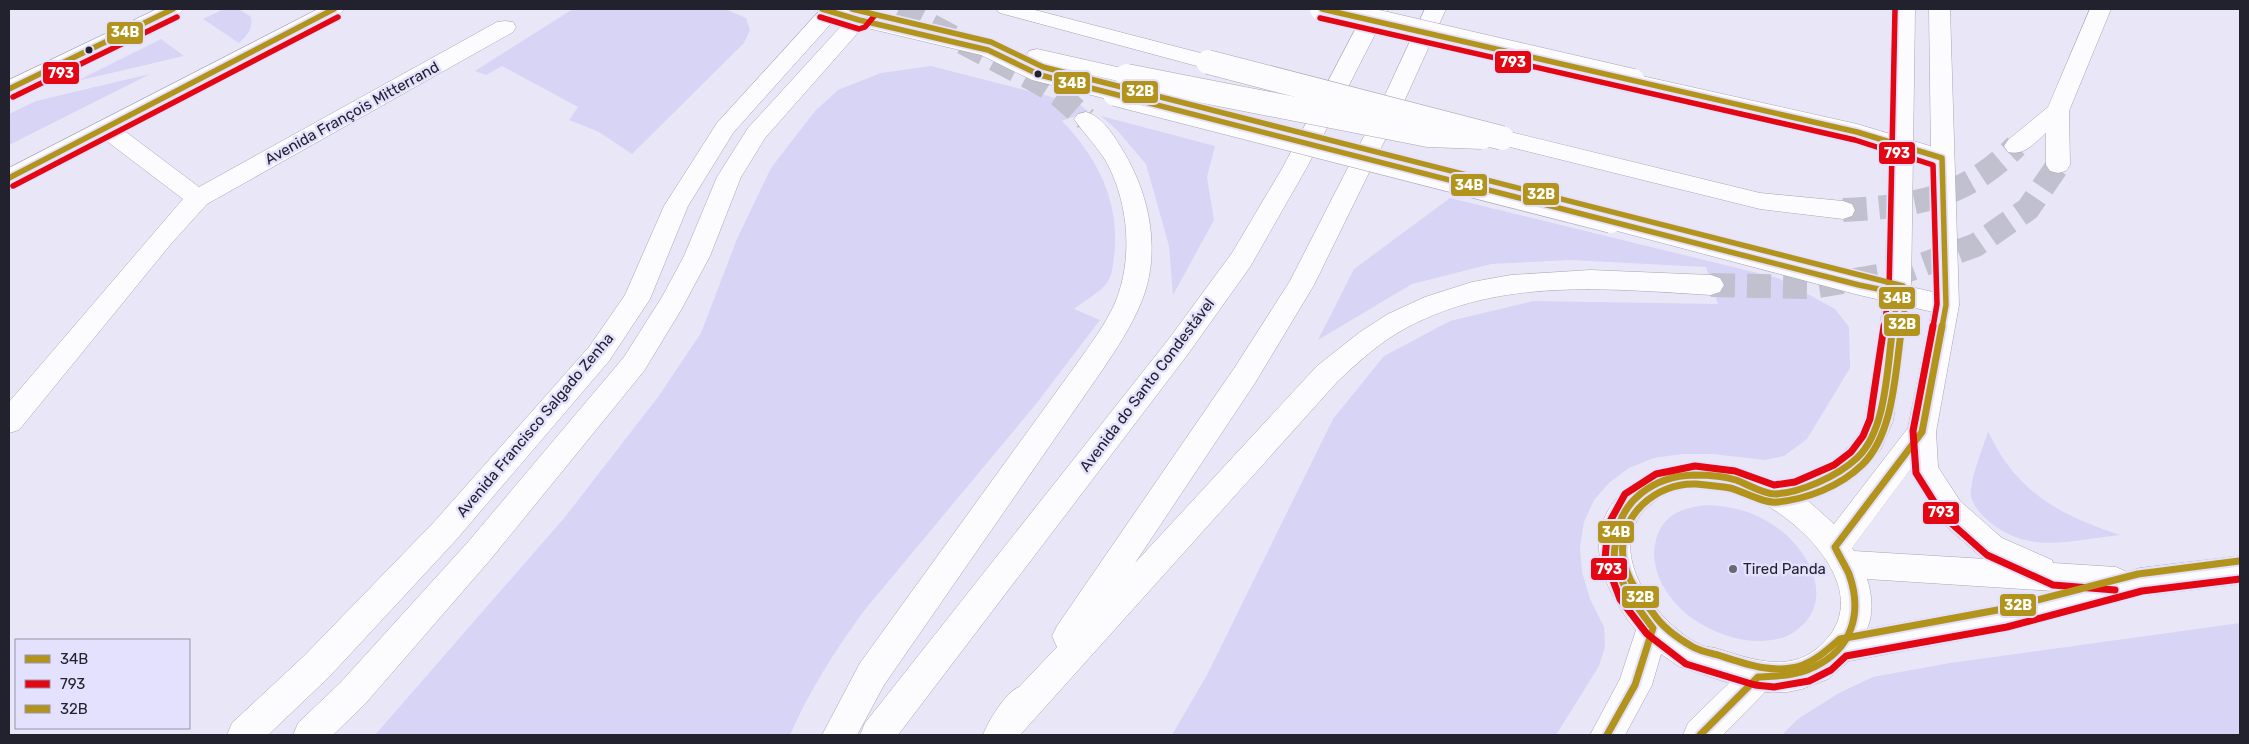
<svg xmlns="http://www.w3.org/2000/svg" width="2249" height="744" viewBox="0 0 2249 744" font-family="Rubik,sans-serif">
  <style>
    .green { fill: #d7d4f5 }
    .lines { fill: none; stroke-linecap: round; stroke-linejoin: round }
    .highway-tunnel { stroke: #c1c0cf; stroke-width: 24; stroke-dasharray: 24 12; stroke-linecap: butt }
    .street-casing { stroke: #a6a6b2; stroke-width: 1 }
    .secondary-casing { stroke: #a6a6b2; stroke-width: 1 }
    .primary-casing { stroke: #a6a6b2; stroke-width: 1 }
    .highway-casing { stroke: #a6a6b2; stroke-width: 1 }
    .street { fill: #fcfbfe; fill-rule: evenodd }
    .secondary { fill: #fcfbfe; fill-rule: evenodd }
    .primary { fill: #fcfbfe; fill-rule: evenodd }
    .highway { fill: #fcfbfe; fill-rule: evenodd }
    .primary-bridge-casing { stroke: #a6a6b2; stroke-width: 25; stroke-linecap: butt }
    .highway-bridge-casing { stroke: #a6a6b2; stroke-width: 25; stroke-linecap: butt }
    .primary-bridge { stroke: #fcfbfe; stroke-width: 24 }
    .highway-bridge { stroke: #fcfbfe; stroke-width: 24 }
    .bus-1-far1-casing { stroke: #e3e1fd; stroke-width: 9 }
    .bus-1-casing { stroke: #e3e1fd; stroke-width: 11 }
    .bus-2-far1-casing { stroke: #e3e1fd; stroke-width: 9 }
    .bus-2-casing { stroke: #e3e1fd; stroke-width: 11 }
    .bus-3-far1-casing { stroke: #e3e1fd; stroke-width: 9 }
    .bus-3-casing { stroke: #e3e1fd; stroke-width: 11 }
    .bus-1-far1 { stroke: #b2941d; stroke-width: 5.5 }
    .bus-1 { stroke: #b2941d; stroke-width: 7 }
    .bus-2-far1 { stroke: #e30613; stroke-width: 5.5 }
    .bus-2 { stroke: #e30613; stroke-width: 7 }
    .bus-3-far1 { stroke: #b2941d; stroke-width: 5.5 }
    .bus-3 { stroke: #b2941d; stroke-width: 7 }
    .bus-dot { fill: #22222e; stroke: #e3e1fd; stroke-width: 2 }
    .poi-dot { fill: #686774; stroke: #e3e1fd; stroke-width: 2 }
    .labels { text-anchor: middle; stroke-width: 5; stroke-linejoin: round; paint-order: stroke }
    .street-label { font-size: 15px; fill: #22222e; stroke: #e3e1fd }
    .poi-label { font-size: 15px; fill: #22222e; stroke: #e3e1fd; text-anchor: start }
    .line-badge { stroke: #e3e1fd; stroke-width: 2 }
    .badge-label { font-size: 14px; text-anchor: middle; font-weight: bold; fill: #fff }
  </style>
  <rect width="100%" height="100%" fill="#e9e7f7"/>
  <g class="green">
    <path d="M224,9H239L251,17C253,30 247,35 239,43L203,19Z"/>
    <path d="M573,9H725L746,18L750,30L744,43L632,154L599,132L569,120L578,107L502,66L486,75L475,71Z"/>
    <path d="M161,39L184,56L77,81Z"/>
    <path d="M931,66L1079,104L1088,111L1062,121C1098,158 1121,204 1114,257C1113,264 1112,277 1107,283C1099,293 1084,301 1074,309L1100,320L1036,404L863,612C835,651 809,691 790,735H375L565,517L658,397L701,333L737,239L771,168L815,111L838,90L881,73Z"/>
    <path d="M150,74L9,145V114L36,101Z"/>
    <path d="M1101,116L1215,146L1207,177L1214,220L1173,295L1169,246L1146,164L1117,130Z"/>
    <path d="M1450,198L1778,278L1835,309L1849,327L1850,368L1807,439L1784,456L1765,460L1712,454H1682L1654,458L1629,468L1609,483L1594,500L1584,522L1580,546L1582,572L1590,599L1604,627L1605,647L1599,666L1556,735H1172L1207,675L1333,419L1384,356L1450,321L1533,301L1718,304L1706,267L1570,260L1491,264L1412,284L1318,340L1354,269Z"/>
    <path d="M1988,431C2015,491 2060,516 2121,535C2069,540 2025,557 1983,516C1977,510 1969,499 1971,489C1973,470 1983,449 1988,431Z"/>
    <path d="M1705,505C1728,506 1750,510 1770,523C1810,547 1841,606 1789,635C1780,640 1766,641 1756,641C1710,639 1657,604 1654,555C1654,541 1659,526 1670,517C1680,509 1693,507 1705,505Z"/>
    <path d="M2240,623V735H1782L1798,719L1839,693L1873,677L1950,663Z"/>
  </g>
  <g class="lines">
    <g class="highway-tunnel">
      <path d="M899,9L1040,83L1059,95L1086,119"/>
      <path d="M1843,210C1913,207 1965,198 2016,146"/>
      <path d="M1711,285L1812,287L1903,272L1976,245L2028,209L2058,165"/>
    </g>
    <defs>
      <g id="street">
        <path d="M157,9H184L180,13L17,94L9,96V80Z"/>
        <path d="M318,9H345L341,13L122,129L199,187L497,22L505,21L513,22L516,27L513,32L207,204L170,245L19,430L9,433V402L183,199L104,139L18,184L9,186V168Z"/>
      </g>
      <path id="secondary" d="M1893,9H1915L1911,293L1893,421L1881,449L1867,466L1848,482L1806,499L1834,524L1908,428L1933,305L1929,9H1950L1959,305L1936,432L1938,467L1960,501L2002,538L2052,560L2053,563L2116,567L2127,572L2140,568L2240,556V584L2140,596L2005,632L1849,661L1828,679L1802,689L1787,692H1765L1723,735H1683L1688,723L1729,683L1680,667L1661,654L1652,685L1625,735H1590L1620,679L1636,630C1618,608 1600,578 1599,548C1596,498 1649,465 1694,463C1713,462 1735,467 1753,473C1760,475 1768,480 1775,481C1780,482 1789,479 1793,478C1825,470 1853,451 1865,421L1885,293ZM1910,470L1938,519L1980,556L1986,559L1854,551L1852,548ZM1694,487C1710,488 1727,489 1743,494C1794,512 1879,590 1822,644C1809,657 1793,663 1774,662C1754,661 1735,654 1715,648C1711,647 1705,647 1701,645C1654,623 1598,543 1653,503C1657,499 1663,494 1668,492C1675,488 1686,489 1694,487ZM1867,579L2054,591L2005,604L1867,629C1874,613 1872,594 1867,579Z"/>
      <g id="primary">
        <path d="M821,9H842L854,12L857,9H878L873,17L996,45L1048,70L1123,89L1126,94L1123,99L1115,101L1032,80L981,55L863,27L765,138L741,177L710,256L681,310L644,371L490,560L365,704L333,735H293L298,723L341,682L468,542L624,357L662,297L684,256L717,177L748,128L844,23L835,19L733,133L688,206L650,299L609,361L456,540L329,677L268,735H227L232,723L305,655L434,522L589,347L625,295L664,206L717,123Z"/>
        <path d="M1037,49L1135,71L1138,76L1135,81L1127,83L1029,61L1026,56L1029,51Z"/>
        <path d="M1633,74L1857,124L1950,152L1954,158L1950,164L1942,166L1852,138L1625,86L1622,81L1625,76Z"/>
        <path d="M1611,212L1859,275L1946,295L1955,298L1959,305L1955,312L1946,315L1859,295L1602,227L1599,221L1602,215Z"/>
      </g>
      <g id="highway">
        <path d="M996,9H1031L1216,57L1219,62L1216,67L1208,69L1000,13Z"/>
        <path d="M1366,9H1388L1307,167L1250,267L1188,354L898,735H860L865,723L1168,340L1232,253L1283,167Z"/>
        <path d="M1425,9H1446L1407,95L1314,285L1255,383L1135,563L1317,366L1360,332L1388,314L1425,297L1472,282L1511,275L1590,270L1711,275L1720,278L1724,285L1720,292L1711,295C1608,289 1500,277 1406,328C1380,342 1358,362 1337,382L1020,735H983C988,721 1006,692 1019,687L1057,647L1052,636L1057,626L1235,367L1290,281L1385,95Z"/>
        <path d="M2090,9H2111L2069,111L2070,165L2066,171L2058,173L2050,171L2046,165V133C2034,143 2025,156 2008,152L2004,146L2008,140L2048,107Z"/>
        <path d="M1086,112C1102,116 1114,136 1122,149C1150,194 1162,253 1141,303C1131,327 1117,348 1103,369L884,685L857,735H822L860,663L1083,355C1095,338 1107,321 1115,303C1133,260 1129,206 1108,165C1099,148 1085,135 1074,119L1078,114Z"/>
        <path d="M1502,130L1760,193L1843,201L1852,204L1855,210L1852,216L1843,219L1760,209L1494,143L1490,138L1494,133Z"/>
      </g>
    </defs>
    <use href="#street" class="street-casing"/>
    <use href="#secondary" class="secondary-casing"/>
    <use href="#primary" class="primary-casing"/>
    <use href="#highway" class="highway-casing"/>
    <use href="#street" class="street"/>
    <use href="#secondary" class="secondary"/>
    <use href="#primary" class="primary"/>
    <use href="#highway" class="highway"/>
    <defs>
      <g id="primary-bridge">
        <path d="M1322,9L1633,81"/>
        <path d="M1127,76L1428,135L1482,137"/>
        <path d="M1115,94L1611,221"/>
      </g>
      <path id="highway-bridge" d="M1208,62L1502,138"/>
    </defs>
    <use href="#primary-bridge" class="primary-bridge-casing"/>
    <use href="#highway-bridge" class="highway-bridge-casing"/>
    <use href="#primary-bridge" class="primary-bridge"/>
    <use href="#highway-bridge" class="highway-bridge"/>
    <defs>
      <g id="bus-1-far1">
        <path d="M822,9L859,20L988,50L1040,75L1859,285L1898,293L1893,327"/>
        <path d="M1322,9L1857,132L1942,158L1946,305L1942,327"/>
        <path d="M9,89L173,9"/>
        <path d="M9,178L334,9"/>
      </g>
      <g id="bus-1">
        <path d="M1607,735L1635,685L1653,628C1637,607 1621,587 1615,560C1613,554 1615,547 1616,541C1619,500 1655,476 1694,475C1707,475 1724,476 1736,480C1747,484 1763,494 1775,494C1800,493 1838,476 1857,458C1887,430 1887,366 1893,326"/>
        <path d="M1700,735L1758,677C1777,676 1797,676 1814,667C1852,649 1863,613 1849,574C1845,565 1839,556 1835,547L1922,432L1942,326"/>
      </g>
      <g id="bus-2-far1">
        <path d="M820,17L859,29L865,27L875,15"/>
        <path d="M1320,18L1855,140L1933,165L1937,304L1933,327"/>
        <path d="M13,97L177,17"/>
        <path d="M13,186L338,17"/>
        <path d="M1884,327L1889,292L1895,9"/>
      </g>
      <g id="bus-2">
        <path d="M1884,326L1870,419L1863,436L1851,452L1834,465L1795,482L1774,485L1735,471L1695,466L1656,474L1625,494L1608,525L1605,559L1620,599L1647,634L1686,664L1755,685L1774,687L1809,681L1831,670L1846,656L2007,627L2142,591L2240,579"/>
        <path d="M1933,326L1913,431L1916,473L1943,516L1987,555L2053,585L2115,590"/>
      </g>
      <path id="bus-3-far1" d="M852,9L991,42L1043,67L1903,286L1907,294L1902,327"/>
      <path id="bus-3" d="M1902,326C1895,369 1895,433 1862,465C1839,487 1807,499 1777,502C1764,504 1743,491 1730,488C1719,486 1707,485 1696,484C1657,482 1618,515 1623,557C1626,578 1640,597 1653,613C1662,627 1679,639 1693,647C1700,651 1710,653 1718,655C1746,664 1774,675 1803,665C1818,659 1828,649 1840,639L2003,609L2138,574L2239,561"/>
    </defs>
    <use href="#bus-1-far1" class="bus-1-far1-casing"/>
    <use href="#bus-1" class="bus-1-casing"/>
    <use href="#bus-2-far1" class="bus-2-far1-casing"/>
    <use href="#bus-2" class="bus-2-casing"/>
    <use href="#bus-3-far1" class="bus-3-far1-casing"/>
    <use href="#bus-3" class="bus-3-casing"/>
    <use href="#bus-1-far1" class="bus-1-far1"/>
    <use href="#bus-1" class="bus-1"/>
    <use href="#bus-2-far1" class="bus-2-far1"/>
    <use href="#bus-2" class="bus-2"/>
    <use href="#bus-3-far1" class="bus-3-far1"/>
    <use href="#bus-3" class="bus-3"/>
  </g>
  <g class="bus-dot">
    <circle cx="89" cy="50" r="4.5"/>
    <circle cx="1038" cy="74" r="4.5"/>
  </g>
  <circle class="poi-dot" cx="1733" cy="569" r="5"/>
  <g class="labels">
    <g class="street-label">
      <text transform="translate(352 113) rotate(-29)" y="5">Avenida François Mitterrand</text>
      <text transform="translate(1147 385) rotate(-53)" y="5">Avenida do Santo Condestável</text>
      <text transform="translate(535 425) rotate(-50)" y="5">Avenida Francisco Salgado Zenha</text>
    </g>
    <g class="poi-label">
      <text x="1743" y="574">Tired Panda</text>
    </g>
  </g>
  <g class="line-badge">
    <rect x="106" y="21" width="38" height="24" rx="5" fill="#b2941d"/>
    <rect x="1494" y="50" width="38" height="24" rx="5" fill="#e30613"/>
    <rect x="42" y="61" width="38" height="24" rx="5" fill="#e30613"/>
    <rect x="1053" y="71" width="38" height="24" rx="5" fill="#b2941d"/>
    <rect x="1121" y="80" width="38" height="24" rx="5" fill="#b2941d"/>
    <rect x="1878" y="141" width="38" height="24" rx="5" fill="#e30613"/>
    <rect x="1450" y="173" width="38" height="24" rx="5" fill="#b2941d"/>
    <rect x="1522" y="182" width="38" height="24" rx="5" fill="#b2941d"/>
    <rect x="1878" y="286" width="38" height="24" rx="5" fill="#b2941d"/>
    <rect x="1883" y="313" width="38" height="24" rx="5" fill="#b2941d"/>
    <rect x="1922" y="501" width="38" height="24" rx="5" fill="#e30613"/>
    <rect x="1597" y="520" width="38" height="24" rx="5" fill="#b2941d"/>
    <rect x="1590" y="557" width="38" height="24" rx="5" fill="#e30613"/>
    <rect x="1621" y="585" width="39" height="24" rx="5" fill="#b2941d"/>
    <rect x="1999" y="593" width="38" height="24" rx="5" fill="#b2941d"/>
  </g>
  <g class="badge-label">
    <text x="125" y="37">34B</text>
    <text x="1513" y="67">793</text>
    <text x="61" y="78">793</text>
    <text x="1072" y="88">34B</text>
    <text x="1140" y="96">32B</text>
    <text x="1897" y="158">793</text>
    <text x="1469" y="190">34B</text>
    <text x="1541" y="199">32B</text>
    <text x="1897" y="303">34B</text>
    <text x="1902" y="329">32B</text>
    <text x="1941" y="517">793</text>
    <text x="1616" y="537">34B</text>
    <text x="1609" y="574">793</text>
    <text x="1640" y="602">32B</text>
    <text x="2018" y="610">32B</text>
  </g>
  <rect width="2249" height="744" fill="none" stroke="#22222e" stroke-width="20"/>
  <rect x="15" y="639" width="175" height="90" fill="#e3e1fd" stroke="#9695aa"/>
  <rect x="25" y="655" width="25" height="8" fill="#b2941d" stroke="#9695aa"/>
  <text x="60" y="664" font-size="15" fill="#22222e">34B</text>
  <rect x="25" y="680" width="25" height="8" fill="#e30613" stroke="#9695aa"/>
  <text x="60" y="689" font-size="15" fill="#22222e">793</text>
  <rect x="25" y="705" width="25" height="8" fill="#b2941d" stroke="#9695aa"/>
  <text x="60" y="714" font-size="15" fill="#22222e">32B</text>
</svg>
